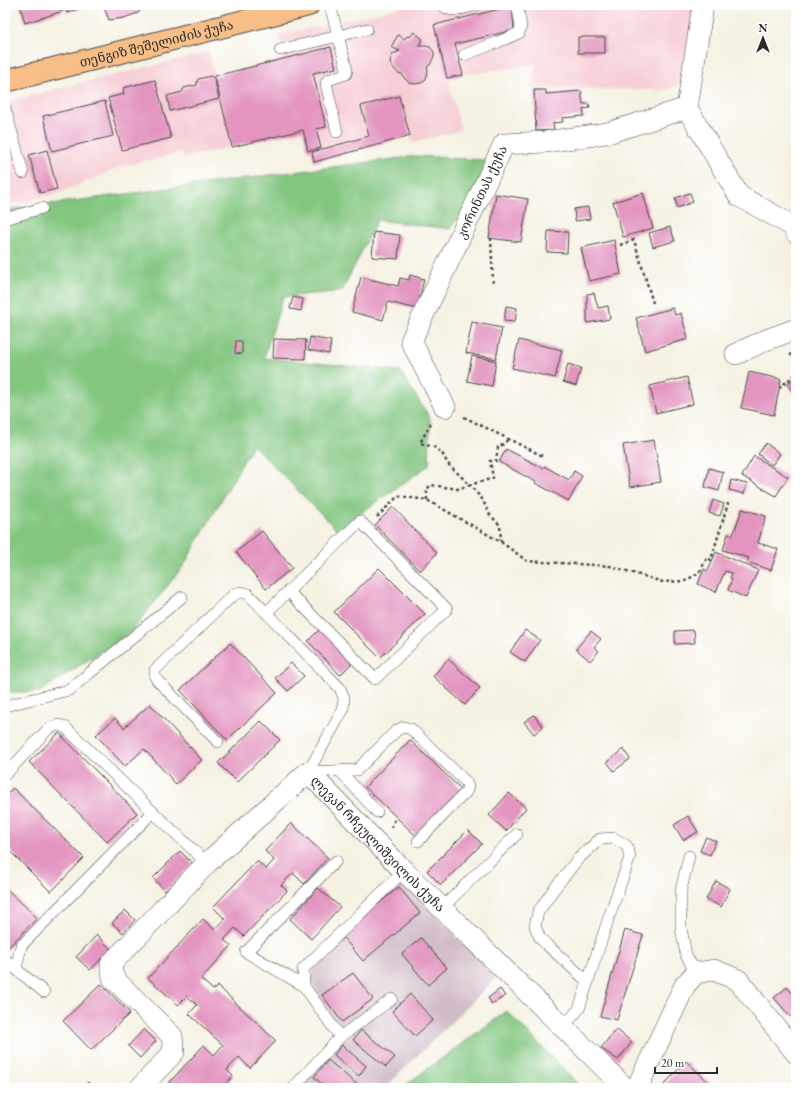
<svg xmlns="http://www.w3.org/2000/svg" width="801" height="1093" viewBox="0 0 801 1093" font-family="'EB Garamond','Noto Serif Georgian',serif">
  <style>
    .built { fill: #f6cfd5 }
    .industrial { fill: #d1bdc8 }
    .green { fill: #82c680; stroke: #567856 }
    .building { fill: #e395c0 }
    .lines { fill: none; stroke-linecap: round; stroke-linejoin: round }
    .lane-casing { stroke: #494947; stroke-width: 12 }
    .street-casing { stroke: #494947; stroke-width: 22 }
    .primary-casing { stroke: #494947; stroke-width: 24 }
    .path { stroke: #494947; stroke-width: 2.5; stroke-dasharray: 3 3; stroke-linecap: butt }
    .lane { stroke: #fff; stroke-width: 11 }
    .street { stroke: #fff; stroke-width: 21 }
    .primary { stroke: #f7be87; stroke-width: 22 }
    .labels { text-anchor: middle; stroke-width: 3; stroke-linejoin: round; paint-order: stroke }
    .street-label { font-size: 13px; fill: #2b2b2b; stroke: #fff }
  </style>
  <rect width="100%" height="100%" fill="#fff"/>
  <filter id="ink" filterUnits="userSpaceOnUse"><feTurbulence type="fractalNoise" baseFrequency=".025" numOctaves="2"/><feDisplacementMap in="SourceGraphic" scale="8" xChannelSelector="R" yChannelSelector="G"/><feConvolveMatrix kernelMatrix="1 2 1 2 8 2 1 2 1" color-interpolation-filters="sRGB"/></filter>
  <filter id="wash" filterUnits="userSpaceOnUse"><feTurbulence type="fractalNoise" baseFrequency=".012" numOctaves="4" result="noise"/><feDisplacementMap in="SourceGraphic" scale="16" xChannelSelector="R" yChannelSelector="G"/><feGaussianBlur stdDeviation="0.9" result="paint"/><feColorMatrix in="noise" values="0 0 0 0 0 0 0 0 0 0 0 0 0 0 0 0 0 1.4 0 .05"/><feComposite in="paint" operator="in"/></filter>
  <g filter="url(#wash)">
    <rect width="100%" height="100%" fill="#f5f2e3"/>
    <g class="built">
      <path d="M405,5H698L678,86L663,90L531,88L536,64L463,75L448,79L461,130L413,143L410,136L314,162L312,152L308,151L279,35L374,14Z"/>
      <path d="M209,52L232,147L183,158L181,153L122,166L60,193L5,206V102Z"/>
    </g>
    <path class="industrial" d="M401,880L497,977L385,1088H299L344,1037L312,983V969L332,942Z"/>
    <g class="green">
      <path d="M416,156L500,161L450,229L377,220L342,291L283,297L264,358L400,371L430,418L429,465L337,530L253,445L184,565L131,632L39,692H5V210Z"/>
      <path d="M507,1011L582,1088H401Z"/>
    </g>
    <g id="blocks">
      <g class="building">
        <path d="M20,5H61L63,11L25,23Z"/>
        <path d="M64,5H88L67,13Z"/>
        <path d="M103,5H146L138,13L124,18L109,20Z"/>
        <path d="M512,6L514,30L455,44L463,75L447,78L434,25Z"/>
        <path d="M414,32L423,39L418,46H426L430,47L434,52V56L430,65L427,67L428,70L426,79L421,83L416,84L409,83L405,79L402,74L398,73L390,64L391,58L393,54L400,51L391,47L398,35L405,39L407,36L410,37Z"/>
        <rect x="578" y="37" width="27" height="16"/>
        <path d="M331,47L336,68L313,73L326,127L316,129L321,148L308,151L303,130L232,147L215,76Z"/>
        <path d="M211,76L214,78L219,99L170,111L167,96L182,92L184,88L197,85V82L198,79Z"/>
        <path d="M155,80L171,138L122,150L108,98L124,94L123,88Z"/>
        <path d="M534,90H546V94L581,91L583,104H589L590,108L583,109L584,116L562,118L563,122L553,123L554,130L536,131Z"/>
        <path d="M399,96L410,136L314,162L312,152L369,136L361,106Z"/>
        <path d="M105,101L113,136L52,151L43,116Z"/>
        <path d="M47,150L57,189L40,193L29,155Z"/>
        <path d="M5,178L9,191L5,192Z"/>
        <path d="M643,193L653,228L623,237L613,202Z"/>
        <path d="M690,193L693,202L677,208L675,198Z"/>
        <path d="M496,194L528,199L521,242L489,238Z"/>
        <path d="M588,207L590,219L575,221L574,209Z"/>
        <path d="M670,227L675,241L653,247L649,233Z"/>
        <path d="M548,231L568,232L567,253L547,252Z"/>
        <path d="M374,232L400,235L398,259L372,257Z"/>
        <path d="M614,240L621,274L589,281L581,248Z"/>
        <path d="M410,275L424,279L417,309L388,302L383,320L352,312L361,277L398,286L400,278L409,280Z"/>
        <path d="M594,293L598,308L608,306L610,319L587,323V294Z"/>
        <path d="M293,297L303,299L301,311L290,309Z"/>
        <path d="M506,306L517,308L515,322L504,321Z"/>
        <path d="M673,308L675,315L681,313L688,339L645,351L636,318Z"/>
        <path d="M472,322L502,328L496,359L466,353Z"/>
        <path d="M310,337L331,341L329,354L308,350Z"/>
        <path d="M274,339L306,340L305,359L273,358Z"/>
        <path d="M519,340L562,350L555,378L512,368Z"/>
        <path d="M236,341H242V354L235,353Z"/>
        <path d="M472,356L496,361L492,386L467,381Z"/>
        <path d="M568,364L581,368L576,386L563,382Z"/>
        <path d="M749,372L781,379L774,415L741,408Z"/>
        <path d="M687,377L693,404L656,413L650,386Z"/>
        <path d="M796,377V397L787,384Z"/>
        <path d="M654,440L661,482L630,487L623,445Z"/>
        <path d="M766,443L780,454L772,465L758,454Z"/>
        <path d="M506,449L543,468L544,466L569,480L574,471L582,476L569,501L535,483L536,482L499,462Z"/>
        <path d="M754,456L788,477L776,496L742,476Z"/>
        <path d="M709,468L723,472L719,491L705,487Z"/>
        <path d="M731,480L747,484L744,494L729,490Z"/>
        <path d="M713,500L724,504L720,516L709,513Z"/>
        <path d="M393,507L437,553L420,571L375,525Z"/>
        <path d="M742,509L766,516L758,543L778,549L771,570L747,562L749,558L723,550L728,534L733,535Z"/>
        <path d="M262,531L292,568L266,589L236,552Z"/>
        <path d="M716,552L758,570L746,598L728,590L732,579L730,578L732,573L725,571L716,592L698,584L704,569L708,571Z"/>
        <path d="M379,568L425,614L380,658L334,612Z"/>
        <path d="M321,628L354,661L340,675L308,641Z"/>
        <path d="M525,630L540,640L525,662L510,652Z"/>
        <path d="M694,630L695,643L675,644V631Z"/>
        <path d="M591,631L601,639L594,647L599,651L590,661L576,649Z"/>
        <path d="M230,643L277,693L227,740L180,690Z"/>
        <path d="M448,659L480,688L465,705L433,676Z"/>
        <path d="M291,663L304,676L288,691L275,678Z"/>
        <path d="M150,704L202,760L176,784L144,749L125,766L96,735L115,718L124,728Z"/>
        <path d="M534,715L543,727L534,734L524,722Z"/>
        <path d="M261,721L280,740L237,782L218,763Z"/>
        <path d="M59,733L137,813L107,842L29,762Z"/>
        <path d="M410,740L461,789L416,836L365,787Z"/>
        <path d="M623,749L630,759L614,771L607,762Z"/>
        <path d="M13,788L84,858L51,892L5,846V796Z"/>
        <path d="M509,793L526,808L506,831L489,815Z"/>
        <path d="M688,816L698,832L683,840L674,825Z"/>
        <path d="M291,823L328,858L304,884L293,873L281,885L287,891L244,936L235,928L224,940L231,946L201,979L213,990L218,986L276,1041L250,1068L239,1057L227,1070L233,1076L222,1088H164L204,1045L214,1055L223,1045L189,1014L197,1005L187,996L178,1005L148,978L203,919L215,930L225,919L213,907L257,861L266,869L274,860L265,851Z"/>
        <path d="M468,830L482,844L441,885L427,871Z"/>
        <path d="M706,837L716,841L710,855L700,851Z"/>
        <path d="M180,851L193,864L165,891L153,878Z"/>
        <path d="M716,881L730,889L721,907L706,899Z"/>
        <path d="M5,887L37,918L5,951Z"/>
        <path d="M399,887L420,913L363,961L341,935Z"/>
        <path d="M318,888L340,907L311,939L290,919Z"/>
        <path d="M125,910L135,920L123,933L112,923Z"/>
        <path d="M625,930L643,935L617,1020L600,1016Z"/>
        <path d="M97,935L111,949L90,970L76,957Z"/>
        <path d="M421,938L447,968L428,985L402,954Z"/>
        <path d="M353,973L373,999L342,1022L322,995Z"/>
        <path d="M101,984L130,1013L91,1050L63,1021Z"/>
        <path d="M787,987L796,997V1012L791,1017L774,998Z"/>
        <path d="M500,989L505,996L492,1004L488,998Z"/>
        <path d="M410,994L433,1020L415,1036L392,1011Z"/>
        <path d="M144,1029L156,1041L140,1058L128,1046Z"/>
        <path d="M616,1029L632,1042L618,1060L601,1048Z"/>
        <path d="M361,1030L395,1057L386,1067L353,1040Z"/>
        <path d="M342,1045L366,1066L359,1076L334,1055Z"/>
        <path d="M328,1060L361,1088H326L314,1077Z"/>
        <path d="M686,1061L715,1088L662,1087Z"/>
        <path d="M88,1082L95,1088H82Z"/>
      </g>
    </g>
  </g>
  <g filter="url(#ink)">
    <use href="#blocks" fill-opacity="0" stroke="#494947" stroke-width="1"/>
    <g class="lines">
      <defs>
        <g id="lane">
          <path d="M330,5L347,70L346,74L328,80L326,83L337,132"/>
          <path d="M443,5C449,15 467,7 477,5"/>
          <path d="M280,50L367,29"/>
          <path d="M464,55L498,42L519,33L521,26L517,5"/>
          <path d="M5,108L23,173"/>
          <path d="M5,219L42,208"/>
          <path d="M266,613L360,521L447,609L375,679L288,591"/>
          <path d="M5,706L69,690L182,597"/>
          <path d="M218,742L157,680L155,676V670L231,597C238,592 240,591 248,594L340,688L344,698L343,710L308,772"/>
          <path d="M340,771L377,812"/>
          <path d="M308,772L357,770L397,730L404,727L411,729L466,782L468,787L466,792L418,841"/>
          <path d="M5,775L48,729C55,725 59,724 65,727L153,812L207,863"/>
          <path d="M689,856L681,890V928L686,955L696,973"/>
          <path d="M442,908L517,834"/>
          <path d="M5,959L16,969"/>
          <path d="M304,986L246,952L336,861"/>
          <path d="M44,992L16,969L21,946L153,812"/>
          <path d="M563,1027L579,1009L609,917L630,857L627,846L614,838L600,839L578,859L554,889L538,912L535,926L540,938L547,945L588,982"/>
          <path d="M340,1037L392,999"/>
          <path d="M293,1088L340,1037L304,986L303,969L404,871"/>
        </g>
        <g id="street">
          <path d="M687,108L739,196L793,226L796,233"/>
          <path d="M687,108L703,5"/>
          <path d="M736,354L766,340L796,329"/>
          <path id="s1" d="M445,407L411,341L504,144L545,142L595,135L611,132L687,108"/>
          <path id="s2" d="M140,1088L174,1052L172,1036L113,978L111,964L207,863L308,772L404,871L625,1088"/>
          <path d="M637,1088L685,985L696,973L714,970L738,980L796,1053"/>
        </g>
        <g id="primary">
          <path id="s3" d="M5,81L308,5"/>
        </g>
      </defs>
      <use href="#lane" class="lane-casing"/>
      <use href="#street" class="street-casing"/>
      <use href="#primary" class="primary-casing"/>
      <g class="path">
        <path d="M491,238L493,283"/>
        <path d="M620,245L634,240L653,303"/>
        <path d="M790,354L796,358"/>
        <path d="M779,388L796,374"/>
        <path d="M464,417L543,456"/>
        <path d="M427,500V489L431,485L458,489L470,485L448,464L442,453L434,447L420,443L430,425L431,421"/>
        <path d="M377,517L398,496L427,500L501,542L527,561L610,566L663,582L685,581L699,573L707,558L711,560L728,503"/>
        <path d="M501,542L500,525L490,515L482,499L470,485L493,478L490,461H496L498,447L504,444L508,439"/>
        <path d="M391,828L396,817"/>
      </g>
      <use href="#lane" class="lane"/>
      <use href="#street" class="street"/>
      <use href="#primary" class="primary"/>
    </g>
  </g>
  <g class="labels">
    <g class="street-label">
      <text dy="5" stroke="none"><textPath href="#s3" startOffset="156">თენგიზ შეშელიძის ქუჩა</textPath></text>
      <text dy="5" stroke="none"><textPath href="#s1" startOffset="239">კორინთას ქუჩა</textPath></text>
      <text dy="5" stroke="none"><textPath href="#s2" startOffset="538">ლევან რჩეულიშვილის ქუჩა</textPath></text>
    </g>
  </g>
  <rect width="801" height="1093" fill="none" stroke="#fff" stroke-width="20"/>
  <g transform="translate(763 38)" stroke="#ffffff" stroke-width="3" paint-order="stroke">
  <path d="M0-3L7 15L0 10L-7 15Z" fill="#2b2b2b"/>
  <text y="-6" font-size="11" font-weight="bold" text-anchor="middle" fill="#2b2b2b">N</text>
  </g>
  <path d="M655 1067v6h62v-6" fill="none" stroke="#2b2b2b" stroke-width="2"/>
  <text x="661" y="1067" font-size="12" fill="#2b2b2b" stroke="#ffffff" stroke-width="3" paint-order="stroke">20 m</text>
</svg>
